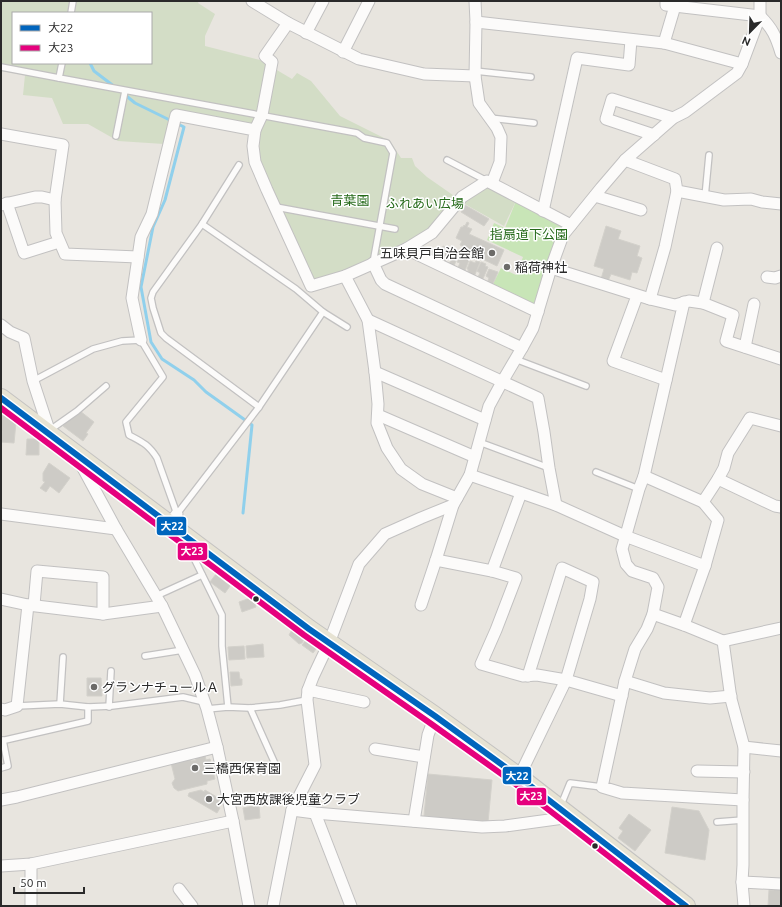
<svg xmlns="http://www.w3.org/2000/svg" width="782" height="907" viewBox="0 0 782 907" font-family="Ubuntu,'Noto Sans JP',sans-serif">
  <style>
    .green { fill: #c8e5b7 }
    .cemetery { fill: #d3ddc6; fill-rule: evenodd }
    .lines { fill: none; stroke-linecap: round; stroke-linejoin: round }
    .stream { stroke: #90d0ec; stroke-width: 3 }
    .building { fill: #cdcbc6; stroke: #d3d1cb }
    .service-casing { stroke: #c2c1c1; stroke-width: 8 }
    .minor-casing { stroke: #c2c1c1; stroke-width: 13 }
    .primary-casing { stroke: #c4c3c1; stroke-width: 20 }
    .service { stroke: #fcfbfa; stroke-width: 5.5 }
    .minor { stroke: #fcfbfa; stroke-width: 11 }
    .primary { stroke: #e7e3d3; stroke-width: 18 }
    .bus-1-casing { stroke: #fff; stroke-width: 9 }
    .bus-2-casing { stroke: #fff; stroke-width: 9 }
    .bus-1 { stroke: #0065bd; stroke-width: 6 }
    .bus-2 { stroke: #e5007d; stroke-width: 6 }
    .poi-dot { fill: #6c6b69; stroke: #fff; stroke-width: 1.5 }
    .bus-dot { fill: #2a2a2a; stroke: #fff; stroke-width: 1.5 }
    .labels { text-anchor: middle; stroke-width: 3; stroke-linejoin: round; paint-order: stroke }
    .park-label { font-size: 13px; fill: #246918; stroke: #fff }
    .poi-label { font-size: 13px; fill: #2a2a2a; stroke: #fff; text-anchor: start }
    .line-badge { stroke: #fff; stroke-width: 1.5 }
    .badge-label { font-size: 11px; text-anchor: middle; font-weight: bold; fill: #fff }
  </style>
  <rect width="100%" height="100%" fill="#e8e5df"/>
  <path class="green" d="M516,201L567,228L554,242L539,287C539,294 538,301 532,305L492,286L501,268L516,275L523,257L487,240L494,223L505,228Z"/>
  <g class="cemetery">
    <path d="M1,1H199L198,3L215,14L205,36V46L260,60L292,79L297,73L311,81L340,116L390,141L401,158H412L415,166L427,177L460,200L431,230L381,259L312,282L281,207L266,176L259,159L260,131L172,112L164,144L118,141L88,124H63L52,98L23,95L25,75L1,71ZM13,13H151V63H13Z"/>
    <path d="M487,187L516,201L504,226L463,203Z"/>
  </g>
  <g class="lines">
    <g class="stream">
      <path d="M90,63L94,71L115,87"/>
      <path d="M124,94L135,103L184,127L165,200L153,227L141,287L151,342L162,359L194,380L206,392L220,402L252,425L243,513"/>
    </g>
  </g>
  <g class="building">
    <path d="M465,205L489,219L484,226L461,212Z"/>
    <path d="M467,222L469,223L467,227L472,229L469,234L504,250L497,266L478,257L480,251H479L478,254L460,245L462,241L456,238L461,227H463L464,225L465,226Z"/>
    <path d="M606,226L621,231L618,239L640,246L637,256L642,258L637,273L632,272L630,280L611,274L608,281L601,279L604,269L594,266Z"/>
    <path d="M421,245L436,251L433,258L419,252Z"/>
    <path d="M443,246L450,249L445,263L439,261L442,255L440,254Z"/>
    <path d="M452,250L459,253L454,266L449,264L451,260L448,259Z"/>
    <path d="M460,255L466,257V259L469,260L464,273L457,270L460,263L457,262Z"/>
    <path d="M470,261L475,263L476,261L480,262L474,277L468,274L469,272L468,271V269H467Z"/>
    <path d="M481,262L486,264L485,266L488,267L482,281L477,279L480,273L477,271Z"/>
    <path d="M489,269L498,272L492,286L487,283L489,278L486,276Z"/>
    <path d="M80,411L94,422L86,433L88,434L83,441L63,426L68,420L69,421L76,413L78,414Z"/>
    <path d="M1,415L9,416L16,422L14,443L1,442L2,431H1Z"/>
    <path d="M27,439H39V455H26Z"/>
    <path d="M49,463L70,478L59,493L50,486L46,492L40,488L45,482L43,481V473Z"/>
    <path d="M216,574L230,586L225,593L210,582Z"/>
    <path d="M253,597L256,607L242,612L239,602Z"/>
    <path d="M293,628L305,638L302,643L299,644L289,635Z"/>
    <path d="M309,636L319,645L313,653L302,645Z"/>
    <path d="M263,644L264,657L247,658L246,646Z"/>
    <path d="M244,646L245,659L229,660L228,647Z"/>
    <path d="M230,672H239L240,679H242V685L231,686Z"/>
    <path d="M87,678H101L102,696H87Z"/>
    <path d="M205,755L206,760L210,759L215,779L207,781V784L178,791L174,788L172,783L175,779L171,763L191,758V761L196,760L195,757Z"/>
    <path d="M428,774L492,780L488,822L424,816Z"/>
    <path d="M201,790L204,792L205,790L220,799L216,805L220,808L217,813L188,796L189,793Z"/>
    <path d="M259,805L260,818L245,820L243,808Z"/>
    <path d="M672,807L699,811L709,830L705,860L665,853Z"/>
    <path d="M629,814L651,830L635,851L618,838L623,831L619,828Z"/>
    <path d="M774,889H781V906H768L769,890H774Z"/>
  </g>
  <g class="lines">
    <defs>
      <g id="service">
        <path d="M71,13L73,1"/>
        <path d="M62,63L59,78L357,133L364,138L387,143L393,153L373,263"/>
        <path d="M1,67L59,78"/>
        <path d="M475,71L531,77"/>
        <path d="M490,118L534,123"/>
        <path d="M116,136L125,91"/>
        <path d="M447,160L487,181"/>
        <path d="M239,165L202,224L153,292L151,298L153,308L161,333L166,338L259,407"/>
        <path d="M705,197L709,155"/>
        <path d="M276,207L395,229"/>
        <path d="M202,224L296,289L323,312L347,327"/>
        <path d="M515,359L586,386"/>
        <path d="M33,381L93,349L122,341L141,340L163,377L126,422L129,435C142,442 148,444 157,458L177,514"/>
        <path d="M50,430L77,411L106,386"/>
        <path d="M479,442L549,468"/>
        <path d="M596,472L639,489"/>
        <path d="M177,514L259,407L323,312"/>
        <path d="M188,546L222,615V646L228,707"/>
        <path d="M156,596L202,575"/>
        <path d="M145,656L183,650"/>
        <path d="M60,704L63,657"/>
        <path d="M17,706L60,704L88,707L112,706L183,697L204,702"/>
        <path d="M109,707L111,671"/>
        <path d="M250,708L276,766"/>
        <path d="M207,709L228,707L250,708L280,705L307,700"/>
        <path d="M1,741L88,721V707"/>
        <path d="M1,768L8,766L3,740"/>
        <path d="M561,805L570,783L602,787"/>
        <path d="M717,822L743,820"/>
      </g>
      <g id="minor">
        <path d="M252,1L288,23L359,59L424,74L475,76"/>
        <path d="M475,1L476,22L475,76L479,103L497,128L501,137L500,162L492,183"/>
        <path d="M666,1V5L760,16C772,28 776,36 781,53"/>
        <path d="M476,22L664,43L742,64"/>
        <path d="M306,33L323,1"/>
        <path d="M664,43L675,6"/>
        <path d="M343,52L369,1"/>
        <path d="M255,130L262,115L272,62L265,56L288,23"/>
        <path d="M1,134L63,145L55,200L56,233L65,254L138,257"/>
        <path d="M654,135L606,119L612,99L673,118"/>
        <path d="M625,160L675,179L677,191L724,200L751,199L762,202L781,204"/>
        <path d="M595,196L641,210"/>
        <path d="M7,203L24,253L59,242"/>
        <path d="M1,205L35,197H42L55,200"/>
        <path d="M543,211L577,58L629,65L631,40"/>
        <path d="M406,249L538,312"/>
        <path d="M373,263L381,280L385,284L522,348"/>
        <path d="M551,268L650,299L675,305L689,301L703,303L733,315L726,341L781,359"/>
        <path d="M767,277L775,278L781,276"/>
        <path d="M637,296L613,361L666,380"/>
        <path d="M650,299L665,247L677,191"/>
        <path d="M684,302L644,476L639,489L622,549L626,564L632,571L653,578L658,587L653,614L647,629L635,649L625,681L602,787L622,793L743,800"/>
        <path d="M703,303L717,248"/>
        <path d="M368,320L538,398L544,432L549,468L556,505"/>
        <path d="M1,325L10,332L24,338L33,381L50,433"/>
        <path d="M141,340L132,298L141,237L152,214L176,115L255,130L253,146L255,162L267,190L311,286L345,276"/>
        <path d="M745,347L754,304"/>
        <path d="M375,372L485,420"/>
        <path d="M378,415L475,457"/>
        <path d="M78,459L116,529L162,606L195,675L207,709L217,747L233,821L249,906"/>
        <path d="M470,475L556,505L625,536L705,566"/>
        <path d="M644,476L703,502L718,479L724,468L728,453L750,418L781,426"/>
        <path d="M718,479L775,506L781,507"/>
        <path d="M457,498L422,484L401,469L387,448L377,423L378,404L375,372L368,320L345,276L406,249L432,233L462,197L487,181L571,225"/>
        <path d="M453,505L436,560L492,571L516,578L496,630L481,664L523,676L537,675L566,680L622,696"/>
        <path d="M1,514L116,529"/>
        <path d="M169,524L177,514"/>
        <path d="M492,571L521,493"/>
        <path d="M1,599L28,605L103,614L162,606"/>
        <path d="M34,605L37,571L103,577V614"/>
        <path d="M421,605L436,560"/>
        <path d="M653,614L684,625L723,641"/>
        <path d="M684,625L705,566L718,520L703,502"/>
        <path d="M625,681L664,693L710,698L731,696"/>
        <path d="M308,690L364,702"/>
        <path d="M1,709L5,710L17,706L28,605"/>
        <path d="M744,747L781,751"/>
        <path d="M375,749L424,757"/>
        <path d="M697,771L744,772"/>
        <path d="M519,777L566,680L590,599L593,582L562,568L528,676"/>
        <path d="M1,800L17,797L217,747"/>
        <path d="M292,810L315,813L482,827L505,826L571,817"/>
        <path d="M315,813L351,906"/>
        <path d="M414,821L428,735L435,716"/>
        <path d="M1,866L31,864L233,821"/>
        <path d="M742,882L781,884"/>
        <path d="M179,889L192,906"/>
        <path d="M31,906V864"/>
        <path d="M273,906L292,810L315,765L307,700L308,690L313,677L329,643L359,564L385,534L421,518L453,505L470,475L489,406L502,382L522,348L533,328L551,268L563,235L601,188L625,160L673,118L685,112L737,73L742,64L760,16V1"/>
        <path d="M744,906L742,882L743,865V800L744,747L731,699L723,641L781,628"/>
      </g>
      <path id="primary" d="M1,398L309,629L435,716L519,777L686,906"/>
    </defs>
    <use href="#service" class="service-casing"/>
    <use href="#minor" class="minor-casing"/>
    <use href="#primary" class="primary-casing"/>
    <use href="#service" class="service"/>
    <use href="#minor" class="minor"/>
    <use href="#primary" class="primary"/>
    <defs>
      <path id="bus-1" d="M1,398L309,629L435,716L519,777L686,906"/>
      <path id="bus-2" d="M1,408L304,635L430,723L514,783L673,906"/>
    </defs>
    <use href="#bus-1" class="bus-1-casing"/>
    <use href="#bus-2" class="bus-2-casing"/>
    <use href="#bus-1" class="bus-1"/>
    <use href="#bus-2" class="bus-2"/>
  </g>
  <g class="poi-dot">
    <circle cx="492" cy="253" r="4"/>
    <circle cx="507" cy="267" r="4"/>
    <circle cx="94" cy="687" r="4"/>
    <circle cx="195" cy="768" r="4"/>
    <circle cx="209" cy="799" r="4"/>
  </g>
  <g class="bus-dot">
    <circle cx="256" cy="599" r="3.5"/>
    <circle cx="595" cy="846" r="3.5"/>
  </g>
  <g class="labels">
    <g class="park-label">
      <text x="350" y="205">青葉園</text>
      <text x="425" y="208">ふれあい広場</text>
      <text x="529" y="239">指扇道下公園</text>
    </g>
    <g class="poi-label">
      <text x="484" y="258" text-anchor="end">五味貝戸自治会館</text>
      <text x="515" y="272">稲荷神社</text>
      <text x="102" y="692">グランナチュールＡ</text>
      <text x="203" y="773">三橋西保育園</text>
      <text x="217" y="804">大宮西放課後児童クラブ</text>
    </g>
  </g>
  <g class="line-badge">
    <rect x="156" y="516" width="31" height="20" rx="4" fill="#0065bd"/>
    <rect x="177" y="542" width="31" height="19" rx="4" fill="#e5007d"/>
    <rect x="502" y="766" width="30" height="19" rx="4" fill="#0065bd"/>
    <rect x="516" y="787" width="31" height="19" rx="4" fill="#e5007d"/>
  </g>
  <g class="badge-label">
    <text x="172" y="530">大22</text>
    <text x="192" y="555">大23</text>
    <text x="517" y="780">大22</text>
    <text x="531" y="800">大23</text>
  </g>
  <rect width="782" height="907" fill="none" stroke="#2a2a2a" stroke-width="4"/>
  <rect x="12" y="12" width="140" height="52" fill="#ffffff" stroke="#aaaaaa"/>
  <rect x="20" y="25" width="20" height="6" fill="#0065bd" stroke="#aaaaaa"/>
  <text x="48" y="32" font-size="12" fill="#2a2a2a">大22</text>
  <rect x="20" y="45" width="20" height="6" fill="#e5007d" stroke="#aaaaaa"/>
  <text x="48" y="52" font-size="12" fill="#2a2a2a">大23</text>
  <g transform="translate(750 32) rotate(203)" stroke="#ffffff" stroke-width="3" paint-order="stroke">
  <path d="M0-3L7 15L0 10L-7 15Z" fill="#2a2a2a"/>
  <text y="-6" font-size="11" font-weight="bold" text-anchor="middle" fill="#2a2a2a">N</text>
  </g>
  <path d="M14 887v6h70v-6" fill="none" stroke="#2a2a2a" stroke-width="2"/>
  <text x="20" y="887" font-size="12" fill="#2a2a2a" stroke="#ffffff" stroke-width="3" paint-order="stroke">50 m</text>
</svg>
